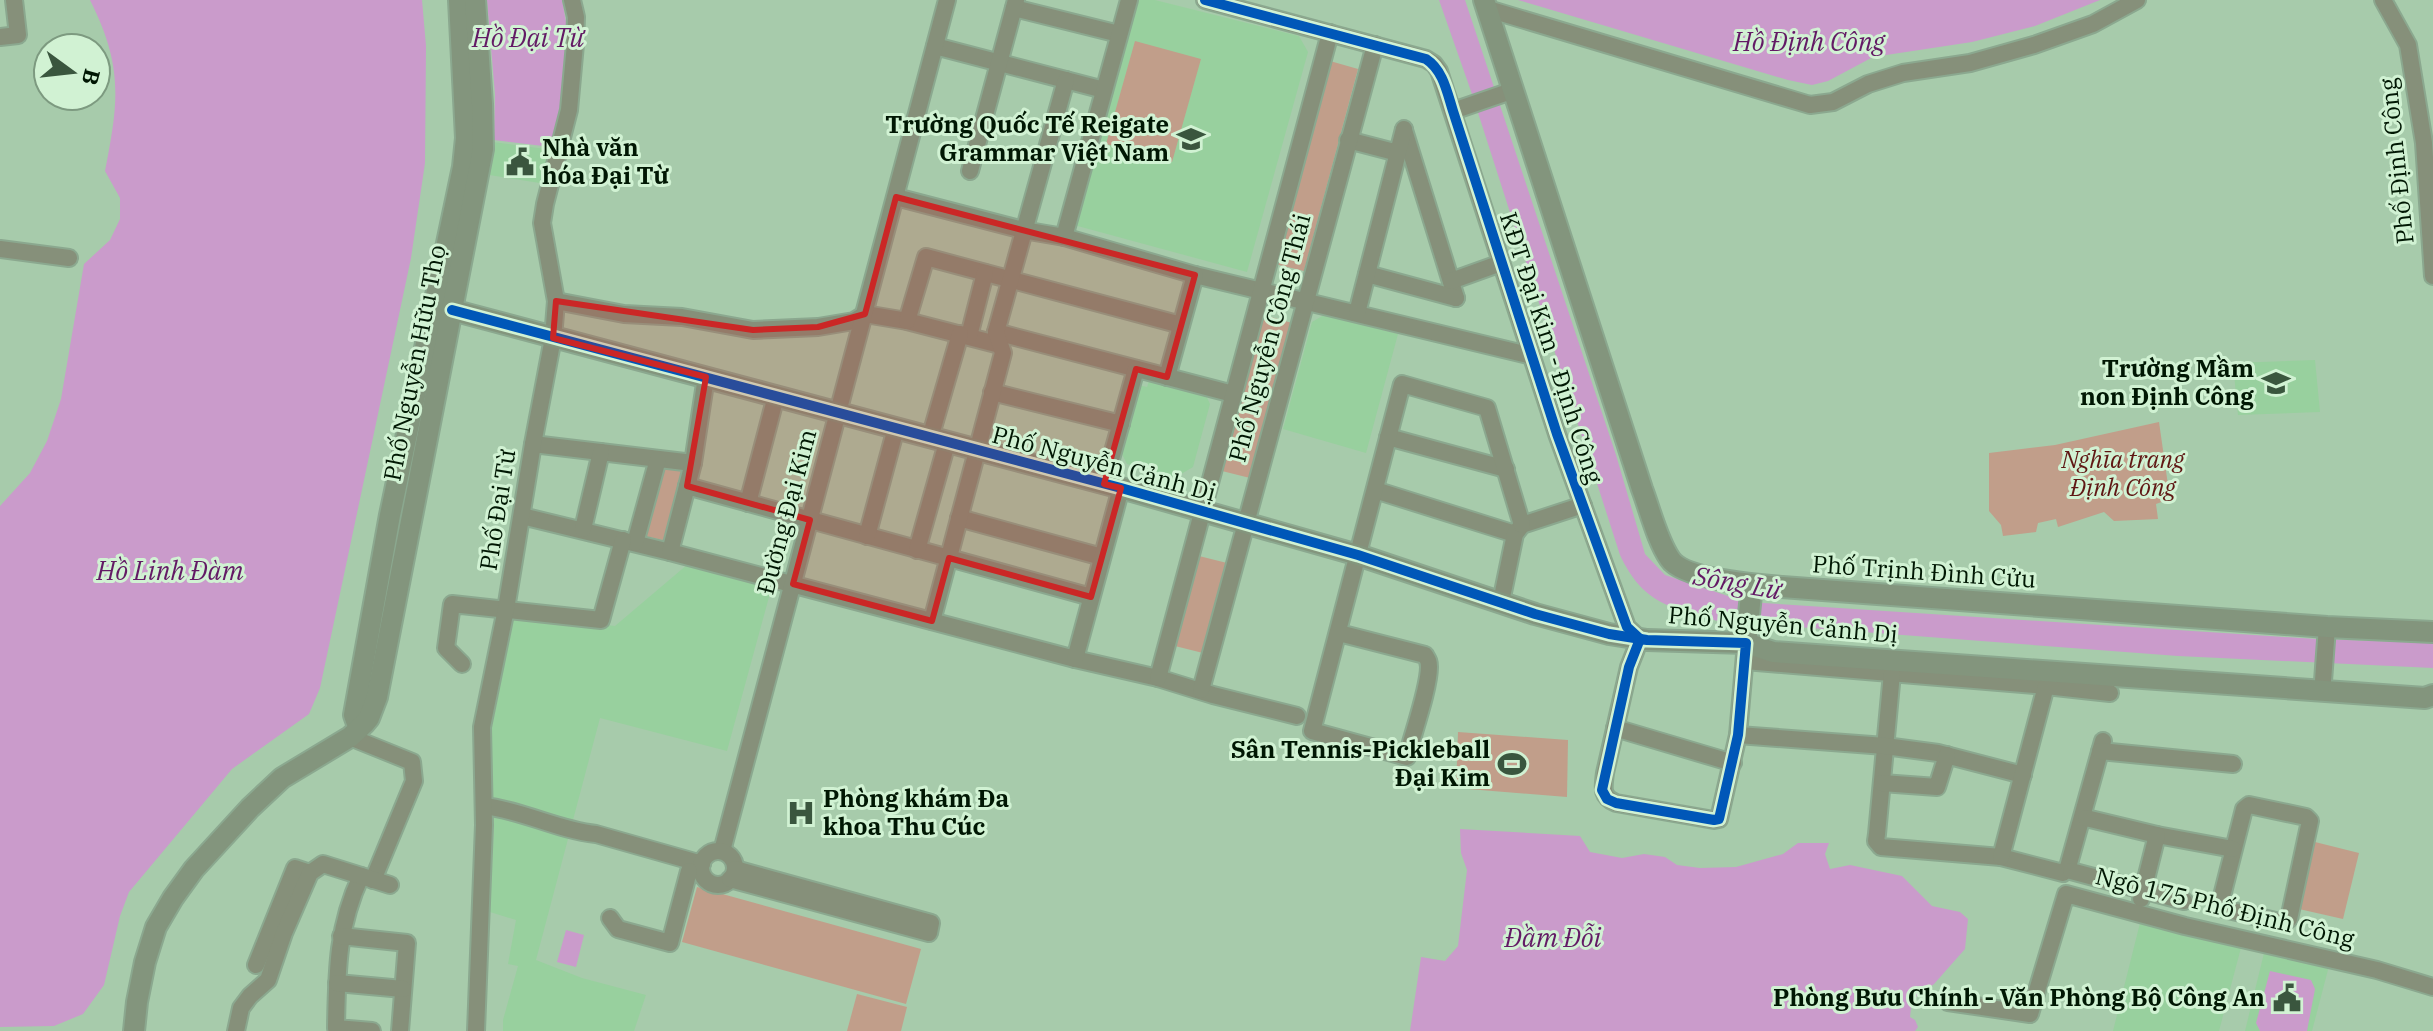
<svg xmlns="http://www.w3.org/2000/svg" width="2433" height="1031" viewBox="0 0 2433 1031" font-family="'IBM Plex Serif',serif">
  <style>
    .built { fill: #98d09e }
    .green { fill: #c19e8a }
    .water { fill: #ca9bcb }
    .lines { fill: none; stroke-linecap: round; stroke-linejoin: round }
    .minor-casing { stroke: #8ba88f; stroke-width: 20 }
    .major-casing { stroke: #8ba88f; stroke-width: 24 }
    .minor { stroke: #86907a; stroke-width: 16 }
    .major { stroke: #83957d; stroke-width: 20 }
    .cycleway-casing { stroke: #d1f2d3; stroke-width: 15 }
    .cycleway { stroke: #0057b8; stroke-width: 10 }
    .marked { fill: #cb2726; fill-opacity: 0.2; stroke: #cb2726; stroke-width: 6; stroke-linejoin: round }
    .labels { text-anchor: middle; stroke-width: 6; stroke-linejoin: round; paint-order: stroke }
    .poi-label { font-size: 24px; font-weight: bold; fill: #001703; stroke: #d1f2d3; text-anchor: end }
    .street-label { font-size: 24px; fill: #001703; stroke: #d1f2d3 }
    .park-label { font-size: 24px; font-style: italic; fill: #5f1714; stroke: #d1f2d3 }
    .water-label { font-size: 26px; font-style: italic; fill: #631a65; stroke: #d1f2d3 }
  </style>
  <rect width="100%" height="100%" fill="#a7cbab"/>
  <g class="built">
    <path d="M1136,0H1155L1299,36L1308,52L1247,272L1074,225Z"/>
    <path d="M493,142L553,150L546,184L489,175Z"/>
    <path d="M1324,315L1398,334L1366,453L1283,429L1312,322Z"/>
    <path d="M2315,360L2320,412L2238,415L2233,363Z"/>
    <path d="M1150,378L1204,391L1210,404L1193,467L1176,477L1127,464L1122,454L1139,385L1147,387Z"/>
    <path d="M688,564L772,586L727,751L600,718L536,960L582,978L646,995L634,1031H503V1020L518,966L508,964L516,920L490,912L494,827L490,737L514,615L615,626Z"/>
    <path d="M2140,923L2193,937L2195,932L2242,944L2219,1031H2113Z"/>
    <path d="M2265,949L2329,966L2312,1031H2245Z"/>
  </g>
  <g class="green">
    <path d="M1135,41L1201,59L1172,162L1106,144Z"/>
    <path d="M1330,61L1358,69L1304,271L1275,264Z"/>
    <path d="M1264,315L1292,323L1250,478L1222,471Z"/>
    <path d="M2159,422L2170,499L2156,504L2158,519L2114,521L2104,512L2058,527L2056,519L2038,523L2036,532L2003,536L2001,525L1989,511V453L2055,445Z"/>
    <path d="M662,465L684,471L667,541L645,536Z"/>
    <path d="M1199,556L1227,563L1203,653L1175,646Z"/>
    <path d="M1458,732L1568,740L1567,797L1456,788Z"/>
    <path d="M2315,842L2359,853L2343,919L2299,909Z"/>
    <path d="M697,887L921,949L906,1004L682,942Z"/>
    <path d="M857,994L907,1007L901,1031H847Z"/>
  </g>
  <g class="water">
    <path d="M90,0H422L426,46L425,163L411,258L320,688L309,714L232,769L129,892L120,916L104,985L83,1014L54,1026L0,1027V506L30,473L47,441L61,399L84,264L110,240L120,219V198L105,171C119,100 123,66 90,0Z"/>
    <path d="M487,0H562L566,22L565,96L551,147L494,140L495,94Z"/>
    <path d="M1439,0H1465L1616,455L1645,554L1665,575L1740,600L1763,603L2316,639L2433,643V668L2178,656L1718,621C1670,607 1643,604 1620,555L1472,94Z"/>
    <path d="M1518,0H2100L2035,26L1972,42L1873,57L1828,81L1812,85L1788,80Z"/>
    <path d="M1460,829L1580,836L1590,852L1622,858L1644,854L1665,857L1677,865L1700,868L1736,867L1783,854L1798,843H1829L1825,854L1830,869L1850,865L1902,876L1932,906L1960,912L1968,919L1965,949L1934,984L1912,1000L1910,1017L1915,1020L1918,1027L1915,1031H1410L1421,957L1445,961L1458,946L1467,870L1461,853Z"/>
    <path d="M566,930L584,935L576,967L557,962Z"/>
    <path d="M2270,971L2311,980L2315,989L2307,1031H2260L2256,1023Z"/>
  </g>
  <g class="lines">
    <defs>
      <g id="minor">
        <path d="M1205,0L1426,59L1434,64L1439,71L1557,434L1627,627L1640,639L1629,667L1605,773C1603,788 1601,797 1616,803L1714,820L1719,819L1738,735L1746,643"/>
        <path d="M2383,0L2408,45L2424,143L2433,276"/>
        <path d="M1014,8L1119,34"/>
        <path d="M1488,9L1810,105L1833,102L1868,84L1903,73L1970,63L2034,45L2093,24L2137,0"/>
        <path d="M0,37L18,35L14,0"/>
        <path d="M935,46L1104,90"/>
        <path d="M1453,111L1514,90"/>
        <path d="M1404,130L1456,298"/>
        <path d="M1348,140L1398,153"/>
        <path d="M970,171L1016,0"/>
        <path d="M896,197L1023,230L1064,237L1195,275L1532,356"/>
        <path d="M1064,237L1129,0"/>
        <path d="M0,249L69,258"/>
        <path d="M1367,274L1456,298"/>
        <path d="M1451,281L1501,263"/>
        <path d="M556,301L624,314L682,317L753,330L818,327L854,321L865,314L907,321L1000,345"/>
        <path d="M1357,313L1404,129"/>
        <path d="M907,321L926,257L1181,325"/>
        <path d="M996,332L1233,394"/>
        <path d="M969,336L985,273"/>
        <path d="M1167,377L1195,275"/>
        <path d="M992,392L1121,424"/>
        <path d="M1388,437L1506,469"/>
        <path d="M930,438L960,334"/>
        <path d="M533,444L693,463"/>
        <path d="M1104,484L1136,369"/>
        <path d="M687,486L1091,597"/>
        <path d="M1375,490L1515,534"/>
        <path d="M748,503L776,396"/>
        <path d="M522,516L670,552L1075,659L1158,678L1213,695L1297,716"/>
        <path d="M959,518L1102,557"/>
        <path d="M583,529L601,452"/>
        <path d="M867,536L896,428"/>
        <path d="M635,543L658,459"/>
        <path d="M917,550L947,443"/>
        <path d="M670,552L693,463L706,377"/>
        <path d="M1501,602L1515,534L1522,525L1583,505"/>
        <path d="M932,621L1003,353L996,332L1066,80"/>
        <path d="M1339,633L1425,655C1428,660 1429,661 1429,667C1429,688 1413,733 1407,757L1312,731L1402,384L1487,408L1522,525"/>
        <path d="M1075,659L1121,488"/>
        <path d="M1745,661L2046,686"/>
        <path d="M462,664L446,648L452,604L601,620L623,540"/>
        <path d="M1892,673L1877,834L1876,841L1881,847L2001,857L2063,873L2068,867L2103,741"/>
        <path d="M1158,678L1330,33"/>
        <path d="M2323,681L2327,627"/>
        <path d="M1201,690L1375,45"/>
        <path d="M1615,728L1733,763"/>
        <path d="M1738,735L1885,746L1938,753L2023,775"/>
        <path d="M350,737L412,762L414,781L373,880"/>
        <path d="M2100,751L2233,764"/>
        <path d="M1882,783L1937,787L1947,755"/>
        <path d="M2249,805L2306,817L2310,821L2289,919L2284,923L2224,909L2220,904L2244,809Z"/>
        <path d="M484,806C522,810 557,830 596,834L702,864"/>
        <path d="M2086,818L2157,835L2233,849"/>
        <path d="M722,851L947,0"/>
        <circle cx="718" cy="868" r="17"/>
        <path d="M2001,857L2046,686L2110,693"/>
        <path d="M2071,871L2184,901"/>
        <path d="M361,876C337,927 337,972 336,1028L372,1031"/>
        <path d="M730,879L929,933L931,923L735,869"/>
        <path d="M2141,899L2157,835"/>
        <path d="M610,918L618,929L670,943L689,871"/>
        <path d="M341,936L407,943L400,1031"/>
        <path d="M256,965L295,868L310,873"/>
        <path d="M337,983L403,989"/>
        <path d="M1948,1002L2030,1014L2066,894L2185,926L2377,970L2433,987"/>
        <path d="M236,1031L241,1008L250,996L268,980L284,933L310,873L323,864L390,885"/>
        <path d="M476,1031L484,825L482,727L506,609L533,444L553,338L556,301L542,223L545,204L569,110L575,44L576,17L572,0"/>
      </g>
      <g id="major">
        <path d="M1484,0L1642,489C1650,510 1657,540 1670,559C1683,579 1758,585 1782,587L2327,627L2433,632"/>
        <path d="M452,310L1121,488L1358,555L1535,614L1609,634L1647,640L1746,643L1773,652L2425,698L2433,695"/>
        <path d="M1746,643L1752,585"/>
        <path d="M359,729L354,715L390,515L463,167L466,138L459,0"/>
        <path d="M134,1031L137,1002L145,962L156,927L173,898L194,869L250,808L282,778L350,737L364,724L369,718L377,697L483,149L482,104L475,0"/>
      </g>
    </defs>
    <use href="#minor" class="minor-casing"/>
    <use href="#major" class="major-casing"/>
    <use href="#minor" class="minor"/>
    <use href="#major" class="major"/>
    <defs>
      <g id="cycleway">
        <path d="M1205,0L1426,59C1443,70 1447,92 1453,111L1557,434L1627,627L1640,639"/>
        <path d="M452,310L1121,488L1358,555L1535,614L1609,634L1647,640L1746,643L1738,735L1719,819L1714,820L1616,803L1607,799L1602,790L1629,667L1640,639"/>
      </g>
    </defs>
    <use href="#cycleway" class="cycleway-casing"/>
    <use href="#cycleway" class="cycleway"/>
  </g>
  <path class="marked" d="M896,197L1195,275L1167,377L1136,369L1104,484L1121,488L1091,597L949,558L932,621L793,584L810,520L687,486L706,377L553,338L556,301L753,330L818,327L865,314Z"/>
  <defs>
    <symbol id="school-bare" viewBox="-9 -9 18 18"><path d="M0-5L7-2L0 1L-7-2ZM-4 1L0 2.5L4 1V4Q0 6-4 4Z" fill="#3a563e" stroke="#d1f2d3" stroke-width="2.5" paint-order="stroke"/></symbol>
    <symbol id="civic-bare" viewBox="-9 -9 18 18"><path d="M-.6-6.5H3V-4.5H.6V-3L4-1V1h2V6H-6V1h2V-1L-.6-3ZM-1.2 2.5V6h2.4V2.5Z" fill="#3a563e" stroke="#d1f2d3" stroke-width="2.5" paint-order="stroke"/></symbol>
    <symbol id="stadium-bare" viewBox="-9 -9 18 18"><path d="M0-5a6.5 5 0 1 0 0 10a6.5 5 0 1 0 0-10ZM-3.5-1.8h7v3.6h-7Z" fill="#3a563e" stroke="#d1f2d3" stroke-width="2.5" paint-order="stroke"/></symbol>
    <symbol id="hospital-bare" viewBox="-9 -9 18 18"><path d="M-5-5h3v3.5h4V-5h3V5h-3V1.5h-4V5h-3Z" fill="#3a563e" stroke="#d1f2d3" stroke-width="2.5" paint-order="stroke"/></symbol>
  </defs>
  <g fill-rule="evenodd">
    <use href="#school-bare" x="1171" y="119" width="40" height="40"/>
    <use href="#civic-bare" x="500" y="142" width="40" height="40"/>
    <use href="#school-bare" x="2256" y="363" width="40" height="40"/>
    <use href="#stadium-bare" x="1492" y="744" width="40" height="40"/>
    <use href="#hospital-bare" x="781" y="793" width="40" height="40"/>
    <use href="#civic-bare" x="2267" y="978" width="40" height="40"/>
  </g>
  <g class="labels">
    <g class="poi-label">
      <text x="1169" y="133">Trường Quốc Tế Reigate<tspan x="1169" dy="28">Grammar Việt Nam</tspan></text>
      <text x="542" y="156" text-anchor="start">Nhà văn<tspan x="542" dy="28">hóa Đại Từ</tspan></text>
      <text x="2254" y="377">Trường Mầm<tspan x="2254" dy="28">non Định Công</tspan></text>
      <text x="1490" y="758">Sân Tennis-Pickleball<tspan x="1490" dy="28">Đại Kim</tspan></text>
      <text x="823" y="807" text-anchor="start">Phòng khám Đa<tspan x="823" dy="28">khoa Thu Cúc</tspan></text>
      <text x="2265" y="1006">Phòng Bưu Chính - Văn Phòng Bộ Công An</text>
    </g>
    <g class="street-label">
      <text transform="translate(2397 161) rotate(-96)" y="8">Phố Định Công</text>
      <text transform="translate(1270 338) rotate(-75)" y="8">Phố Nguyễn Công Thái</text>
      <text transform="translate(1551 348) rotate(72)" y="8">KĐT Đại Kim - Định Công</text>
      <text transform="translate(415 363) rotate(-79)" y="8">Phố Nguyễn Hữu Thọ</text>
      <text transform="translate(1104 464) rotate(15)" y="8">Phố Nguyễn Cảnh Dị</text>
      <text transform="translate(498 510) rotate(-81)" y="8">Phố Đại Từ</text>
      <text transform="translate(787 512) rotate(-75)" y="8">Đường Đại Kim</text>
      <text transform="translate(1924 572) rotate(4)" y="8">Phố Trịnh Đình Cửu</text>
      <text transform="translate(1783 625) rotate(5)" y="8">Phố Nguyễn Cảnh Dị</text>
      <text transform="translate(2225 908) rotate(14)" y="8">Ngõ 175 Phố Định Công</text>
    </g>
    <g class="park-label">
      <text x="2123" y="468">Nghĩa trang<tspan x="2123" dy="28">Định Công</tspan></text>
    </g>
    <g class="water-label">
      <text x="528" y="47">Hồ Đại Từ</text>
      <text x="1809" y="51">Hồ Định Công</text>
      <text x="170" y="580">Hồ Linh Đàm</text>
      <text transform="translate(1737 583) rotate(10)" y="9">Sông Lừ</text>
      <text x="1553" y="947">Đầm Đỗi</text>
    </g>
  </g>
  <g transform="translate(72 72) rotate(105)"><circle r="38" fill="#d1f2d3" stroke="#7d9a80" stroke-width="2"/>
  <path d="M0-6L14 30L0 20L-14 30Z" fill="#3a563e"/>
  <text y="-12" font-size="22" font-weight="bold" text-anchor="middle" fill="#001703">B</text>
  </g>
</svg>
